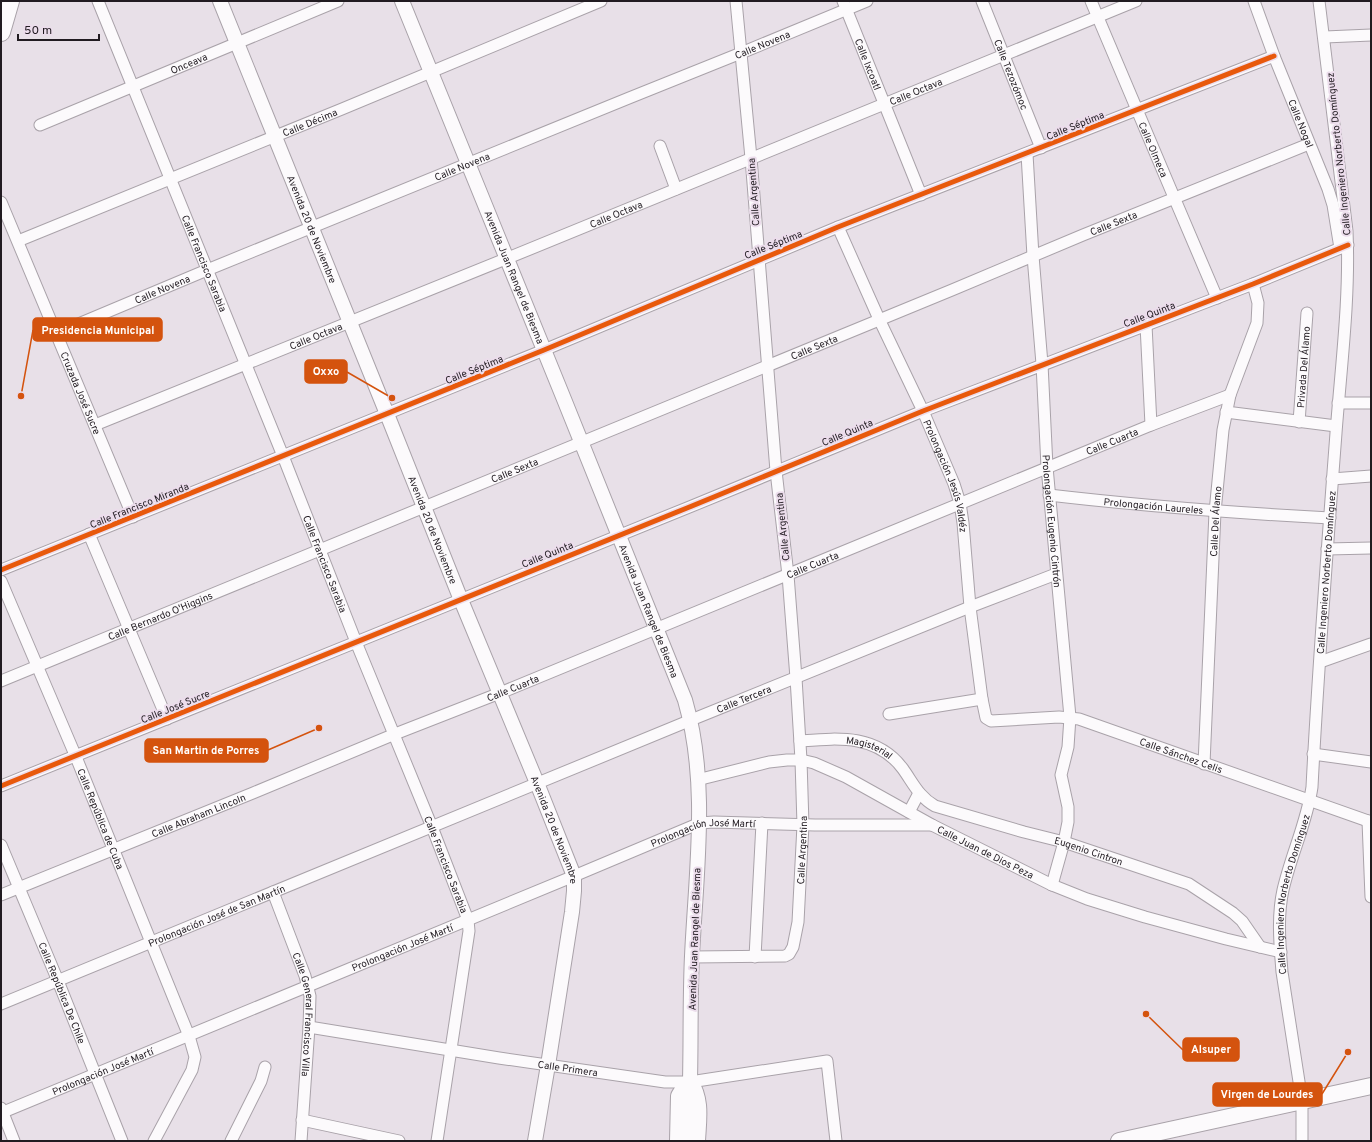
<svg xmlns="http://www.w3.org/2000/svg" width="1372" height="1142" viewBox="0 0 1372 1142" font-family="Overpass,sans-serif">
  <style>
    .lines { fill: none; stroke-linecap: round; stroke-linejoin: round }
    .minor-casing { stroke: #a9a2a9; stroke-width: 13 }
    .tertiary-casing { stroke: #a9a2a9; stroke-width: 16 }
    .secondary-casing { stroke: #a9a2a9; stroke-width: 18 }
    .primary-casing { stroke: #a9a2a9; stroke-width: 20 }
    .minor { stroke: #fcfafc; stroke-width: 11 }
    .tertiary { stroke: #fcfafc; stroke-width: 14 }
    .secondary { stroke: #fcfafc; stroke-width: 16 }
    .primary { stroke: #fcfafc; stroke-width: 18 }
    .cycleway-casing { stroke: #ecddec; stroke-width: 8 }
    .cycleway { stroke: #e8590c; stroke-width: 5 }
    .labels { text-anchor: middle; stroke-width: 4; stroke-linejoin: round; paint-order: stroke }
    .street-label { font-size: 10px; fill: #211b21; stroke: #ecddec }
    .leader { fill: none; stroke: #d4530e; stroke-width: 1.5 }
    .callout-dot { fill: #d4530e; stroke: #ecddec; stroke-width: 1.5 }
    .callout { fill: #d4530e; stroke: #d4530e; stroke-width: 1.5 }
    .callout-label { font-size: 11px; text-anchor: middle; font-weight: bold; fill: #fff }
  </style>
  <rect width="100%" height="100%" fill="#e8e0e8"/>
  <g class="lines">
    <defs>
      <g id="minor">
        <path id="s1" d="M98,1L283,456L356,642L432,827L468,920L469,931L437,1141"/>
        <path id="s2" d="M843,1L921,195"/>
        <path id="s3" d="M982,1L1041,148"/>
        <path id="s4" d="M1091,1C1132,100 1175,199 1217,298"/>
        <path id="s5" d="M1254,1L1274,56L1328,189L1333,205L1340,248"/>
        <path d="M1325,37L1371,35"/>
        <path id="s6" d="M40,125L338,1"/>
        <path d="M660,146L676,189"/>
        <path id="s7" d="M1027,154L1033,256L1042,364L1047,467L1070,717L1068,747L1061,775L1068,807V822L1064,842L1052,885"/>
        <path id="s8" d="M1,202L133,517"/>
        <path id="s9" d="M838,227L879,319L923,411L954,484L960,503L963,523L970,607L982,699L986,718L991,721L1059,717L1079,719L1371,822"/>
        <path id="s10" d="M18,241L342,109L601,1"/>
        <path d="M1146,325L1151,425"/>
        <path id="s11" d="M57,333L207,270L629,98L741,53L867,1"/>
        <path d="M1338,403H1371"/>
        <path d="M1226,412L1336,426"/>
        <path id="s12" d="M1299,422L1307,313"/>
        <path id="s13" d="M95,425L508,258L1136,1"/>
        <path d="M1332,479L1371,476"/>
        <path id="s14" d="M1049,495C1143,506 1236,513 1330,518"/>
        <path d="M89,534L167,719"/>
        <path d="M1327,549L1371,548"/>
        <path d="M1,570L544,350L838,227L1274,56"/>
        <path id="s15" d="M1,581L76,757L189,1036L195,1057L192,1070L154,1141"/>
        <path d="M1320,662L1371,644"/>
        <path id="s16" d="M1,681L952,290L1083,235L1309,144"/>
        <path d="M889,714L982,699"/>
        <path id="s17" d="M800,741C839,738 877,734 903,769C913,783 919,797 935,806L1024,832L1064,842L1189,884L1233,913L1242,921L1260,947"/>
        <path d="M1313,754L1371,762"/>
        <path id="s18" d="M1204,764L1215,512L1223,430L1230,395L1257,323L1258,303L1253,284"/>
        <path id="s19" d="M697,780L769,762L787,760H801L814,763L846,777L932,825L1052,885L1087,899L1145,917L1226,939L1281,952"/>
        <path d="M1,786L687,508L923,411L1253,284L1348,245"/>
        <path d="M909,812L919,793"/>
        <path d="M1368,821L1371,897"/>
        <path id="s20" d="M1,845L58,981L122,1141"/>
        <path id="s21" d="M273,892L305,976L310,996L309,1027L301,1141"/>
        <path id="s22" d="M1,895L253,793L395,734L500,693L1151,425L1230,395"/>
        <path id="s23" d="M692,957L785,956L789,954L793,947L798,922L803,825L801,760L796,678L788,575L776,471L751,158L736,1"/>
        <path d="M755,957L762,823"/>
        <path id="s24" d="M1,1004L691,720L970,607L1056,574"/>
        <path id="s25" d="M309,1027L499,1058L665,1082H690L827,1061L836,1141"/>
        <path d="M1,1108L14,1141"/>
        <path id="s26" d="M1,1113L574,876L700,823L714,822L815,825H932"/>
        <path d="M302,1120L399,1141"/>
        <path d="M231,1141L261,1081L265,1067"/>
        <path id="s27" d="M1302,1141V1101L1282,972C1280,946 1277,917 1283,890C1291,855 1307,822 1312,787C1318,669 1327,551 1336,433C1341,366 1350,298 1347,231L1319,1"/>
      </g>
      <g id="tertiary">
        <path id="s28" d="M220,1L387,414L461,600L537,783L574,876V891L572,912L548,1065L535,1141"/>
        <path id="s29" d="M402,1C498,233 591,467 685,700C709,783 696,871 692,956C690,998 691,1039 690,1080C689,1101 687,1121 687,1141"/>
      </g>
      <g id="secondary">
        <path d="M678,1141L679,1096L682,1091L690,1082C702,1100 698,1120 697,1141"/>
        <path d="M1119,1141L1371,1086"/>
      </g>
      <path id="primary" d="M1,32L10,1"/>
    </defs>
    <use href="#minor" class="minor-casing"/>
    <use href="#tertiary" class="tertiary-casing"/>
    <use href="#secondary" class="secondary-casing"/>
    <use href="#primary" class="primary-casing"/>
    <use href="#minor" class="minor"/>
    <use href="#tertiary" class="tertiary"/>
    <use href="#secondary" class="secondary"/>
    <use href="#primary" class="primary"/>
    <defs>
      <g id="cycleway">
        <path d="M1,570L544,350L838,227L1274,56"/>
        <path d="M1,786L687,508L923,411L1253,284L1348,245"/>
      </g>
    </defs>
    <use href="#cycleway" class="cycleway-casing"/>
    <use href="#cycleway" class="cycleway"/>
  </g>
  <g class="labels">
    <g class="street-label">
      <text dy="4" stroke="none"><textPath href="#s11" startOffset="762">Calle Novena</textPath></text>
      <text dy="4" stroke="none"><textPath href="#s6" startOffset="161">Onceava</textPath></text>
      <text dy="4" stroke="none"><textPath href="#s2" startOffset="68">Calle Ixcoatl</textPath></text>
      <text dy="4" stroke="none"><textPath href="#s3" startOffset="79">Calle Tezozómoc</textPath></text>
      <text dy="4" stroke="none"><textPath href="#s13" startOffset="886">Calle Octava</textPath></text>
      <text dy="4" stroke="none"><textPath href="#s10" startOffset="315">Calle Décima</textPath></text>
      <text dy="4" stroke="none"><textPath href="#s5" startOffset="131">Calle Nogal</textPath></text>
      <text transform="translate(1075 125) rotate(-22)" y="4">Calle Séptima</text>
      <text dy="4" stroke="none"><textPath href="#s4" startOffset="161">Calle Olmeca</textPath></text>
      <text transform="translate(1338 154) rotate(-96)" y="4">Calle Ingeniero Norberto Domínguez</text>
      <text dy="4" stroke="none"><textPath href="#s11" startOffset="438">Calle Novena</textPath></text>
      <text transform="translate(753 192) rotate(-94)" y="4">Calle Argentina</text>
      <text dy="4" stroke="none"><textPath href="#s13" startOffset="562">Calle Octava</textPath></text>
      <text dy="4" stroke="none"><textPath href="#s16" startOffset="1203">Calle Sexta</textPath></text>
      <text dy="4" stroke="none"><textPath href="#s28" startOffset="246">Avenida 20 de Noviembre</textPath></text>
      <text transform="translate(773 244) rotate(-22)" y="4">Calle Séptima</text>
      <text dy="4" stroke="none"><textPath href="#s1" startOffset="283">Calle Francisco Sarabia</textPath></text>
      <text dy="4" stroke="none"><textPath href="#s29" startOffset="298">Avenida Juan Rangel de Biesma</textPath></text>
      <text dy="4" stroke="none"><textPath href="#s11" startOffset="114">Calle Novena</textPath></text>
      <text transform="translate(1149 314) rotate(-21)" y="4">Calle Quinta</text>
      <text dy="4" stroke="none"><textPath href="#s13" startOffset="238">Calle Octava</textPath></text>
      <text dy="4" stroke="none"><textPath href="#s16" startOffset="879">Calle Sexta</textPath></text>
      <text dy="4" stroke="none"><textPath href="#s12" startOffset="55">Privada Del Álamo</textPath></text>
      <text transform="translate(474 369) rotate(-22)" y="4">Calle Séptima</text>
      <text dy="4" stroke="none"><textPath href="#s8" startOffset="207">Cruzada José Sucre</textPath></text>
      <text transform="translate(847 432) rotate(-23)" y="4">Calle Quinta</text>
      <text dy="4" stroke="none"><textPath href="#s22" startOffset="1200">Calle Cuarta</textPath></text>
      <text dy="4" stroke="none"><textPath href="#s16" startOffset="555">Calle Sexta</textPath></text>
      <text dy="4" stroke="none"><textPath href="#s9" startOffset="272">Prolongación Jesús Valdéz</textPath></text>
      <text transform="translate(139 505) rotate(-22)" y="4">Calle Francisco Miranda</text>
      <text dy="4" stroke="none"><textPath href="#s14" startOffset="105">Prolongación Laureles</textPath></text>
      <text dy="4" stroke="none"><textPath href="#s7" startOffset="368">Prolongación Eugenio Cintrón</textPath></text>
      <text dy="4" stroke="none"><textPath href="#s18" startOffset="243">Calle Del Álamo</textPath></text>
      <text transform="translate(782 527) rotate(-96)" y="4">Calle Argentina</text>
      <text dy="4" stroke="none"><textPath href="#s28" startOffset="570">Avenida 20 de Noviembre</textPath></text>
      <text transform="translate(547 554) rotate(-22)" y="4">Calle Quinta</text>
      <text dy="4" stroke="none"><textPath href="#s1" startOffset="607">Calle Francisco Sarabia</textPath></text>
      <text dy="4" stroke="none"><textPath href="#s22" startOffset="876">Calle Cuarta</textPath></text>
      <text dy="4" stroke="none"><textPath href="#s27" startOffset="575">Calle Ingeniero Norberto Domínguez</textPath></text>
      <text dy="4" stroke="none"><textPath href="#s29" startOffset="658">Avenida Juan Rangel de Biesma</textPath></text>
      <text dy="4" stroke="none"><textPath href="#s16" startOffset="172">Calle Bernardo O'Higgins</textPath></text>
      <text dy="4" stroke="none"><textPath href="#s22" startOffset="552">Calle Cuarta</textPath></text>
      <text dy="4" stroke="none"><textPath href="#s24" startOffset="803">Calle Tercera</textPath></text>
      <text transform="translate(175 706) rotate(-22)" y="4">Calle José Sucre</text>
      <text dy="4" stroke="none"><textPath href="#s17" startOffset="71">Magisterial</textPath></text>
      <text dy="4" stroke="none"><textPath href="#s9" startOffset="721">Calle Sánchez Celis</textPath></text>
      <text dy="4" stroke="none"><textPath href="#s22" startOffset="213">Calle Abraham Lincoln</textPath></text>
      <text dy="4" stroke="none"><textPath href="#s15" startOffset="258">Calle República de Cuba</textPath></text>
      <text dy="4" stroke="none"><textPath href="#s28" startOffset="894">Avenida 20 de Noviembre</textPath></text>
      <text dy="4" stroke="none"><textPath href="#s26" startOffset="758">Prolongación José Martí</textPath></text>
      <text dy="4" stroke="none"><textPath href="#s23" startOffset="203">Calle Argentina</textPath></text>
      <text dy="4" stroke="none"><textPath href="#s17" startOffset="322">Eugenio Cintron</textPath></text>
      <text dy="4" stroke="none"><textPath href="#s19" startOffset="313">Calle Juan de Dios Peza</textPath></text>
      <text dy="4" stroke="none"><textPath href="#s1" startOffset="931">Calle Francisco Sarabia</textPath></text>
      <text dy="4" stroke="none"><textPath href="#s27" startOffset="250">Calle Ingeniero Norberto Domínguez</textPath></text>
      <text dy="4" stroke="none"><textPath href="#s24" startOffset="233">Prolongación José de San Martín</textPath></text>
      <text transform="translate(694 939) rotate(-88)" y="4">Avenida Juan Rangel de Biesma</text>
      <text dy="4" stroke="none"><textPath href="#s26" startOffset="434">Prolongación José Martí</textPath></text>
      <text dy="4" stroke="none"><textPath href="#s20" startOffset="160">Calle República De Chile</textPath></text>
      <text dy="4" stroke="none"><textPath href="#s21" startOffset="128">Calle General Francisco Villa</textPath></text>
      <text dy="4" stroke="none"><textPath href="#s25" startOffset="262">Calle Primera</textPath></text>
      <text dy="4" stroke="none"><textPath href="#s26" startOffset="110">Prolongación José Martí</textPath></text>
    </g>
  </g>
  <path class="leader" d="M21 396L33 330M392 398L347 372M319 728L268 750M1146 1014L1183 1050M1348 1052L1322 1094"/>
  <g class="callout-dot">
    <circle cx="21" cy="396" r="4"/>
    <circle cx="392" cy="398" r="4"/>
    <circle cx="319" cy="728" r="4"/>
    <circle cx="1146" cy="1014" r="4"/>
    <circle cx="1348" cy="1052" r="4"/>
  </g>
  <g class="callout">
    <rect x="33" y="318" width="129" height="23" rx="4"/>
    <rect x="305" y="360" width="42" height="23" rx="4"/>
    <rect x="145" y="739" width="123" height="23" rx="4"/>
    <rect x="1183" y="1038" width="56" height="23" rx="4"/>
    <rect x="1213" y="1083" width="109" height="23" rx="4"/>
  </g>
  <g class="callout-label">
    <text x="98" y="334">Presidencia Municipal</text>
    <text x="326" y="375">Oxxo</text>
    <text x="206" y="754">San Martin de Porres</text>
    <text x="1211" y="1053">Alsuper</text>
    <text x="1267" y="1098">Virgen de Lourdes</text>
  </g>
  <rect width="1372" height="1142" fill="none" stroke="#211b21" stroke-width="4"/>
  <path d="M18 34v6h81v-6" fill="none" stroke="#211b21" stroke-width="2"/>
  <text x="24" y="34" font-size="12" fill="#211b21" stroke="#ecddec" stroke-width="3" paint-order="stroke">50 m</text>
</svg>
